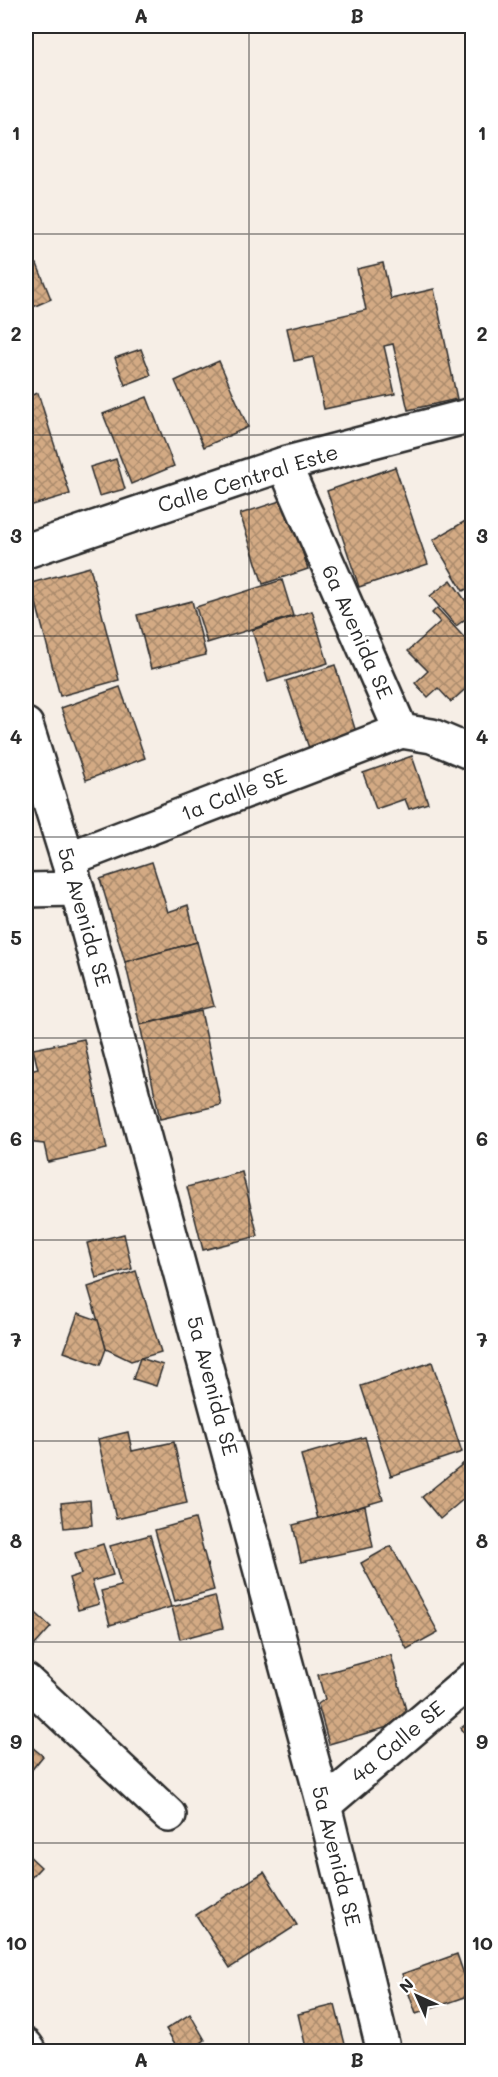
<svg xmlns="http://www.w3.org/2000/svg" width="498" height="2077" viewBox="0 0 498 2077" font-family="Mali,sans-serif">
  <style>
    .building { fill: url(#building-cross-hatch); stroke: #2b2b2b; stroke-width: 1.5 }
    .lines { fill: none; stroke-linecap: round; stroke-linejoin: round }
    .minor-casing { stroke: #2b2b2b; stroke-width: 38 }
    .minor { stroke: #fff; stroke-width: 33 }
    .grid { fill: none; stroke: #2b2b2b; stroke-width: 1.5; stroke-opacity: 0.55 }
    .labels { text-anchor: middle; stroke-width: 6; stroke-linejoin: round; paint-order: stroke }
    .street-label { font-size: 21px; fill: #2b2b2b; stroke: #fff }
    .neatline { fill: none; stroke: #2b2b2b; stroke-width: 2 }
    .grid-label { font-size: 20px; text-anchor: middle; font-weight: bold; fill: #2b2b2b }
  </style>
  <defs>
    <pattern id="building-cross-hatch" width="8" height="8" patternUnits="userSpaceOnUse" patternTransform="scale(1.5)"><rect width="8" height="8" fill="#d3aa84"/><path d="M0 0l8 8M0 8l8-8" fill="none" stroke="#ab8b6c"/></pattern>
  </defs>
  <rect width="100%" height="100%" fill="#f6eee6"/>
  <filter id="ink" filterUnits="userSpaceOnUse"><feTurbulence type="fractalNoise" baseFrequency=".0167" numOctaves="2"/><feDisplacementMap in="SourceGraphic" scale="12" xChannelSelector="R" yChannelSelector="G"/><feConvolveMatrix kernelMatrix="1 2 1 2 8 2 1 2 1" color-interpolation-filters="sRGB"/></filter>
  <g filter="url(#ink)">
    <g class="building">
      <path d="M383,263L391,299L434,289L457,399L408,410L393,344L384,346L395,394L324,409L313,357L294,361L287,328L366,310L357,269Z"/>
      <path d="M37,264L51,299L26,310V269Z"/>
      <path d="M141,349L151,375L125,385L115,358Z"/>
      <path d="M219,361L248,427L204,447L175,381Z"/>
      <path d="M38,393L70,494L26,507V397Z"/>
      <path d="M147,397L174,466L131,484L103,414Z"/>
      <path d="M116,459L125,489L99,496L90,467Z"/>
      <path d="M395,467L428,564L359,587L327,491Z"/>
      <path d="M286,499L308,569L263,584L240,514Z"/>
      <path d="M472,517V586L463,591L433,540Z"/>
      <path d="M90,567L119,680L60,696L31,583Z"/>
      <path d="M282,580L293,616L207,643L196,607Z"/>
      <path d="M451,580L472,610V614L456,626L430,596Z"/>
      <path d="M192,601L206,655L151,669L137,615Z"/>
      <path d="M437,608L472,646V683L451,702L438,688L428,697L415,683L428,671L408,651L440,622L432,613Z"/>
      <path d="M312,611L328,663L268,682L252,630Z"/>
      <path d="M335,665L356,732L309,748L286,681Z"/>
      <path d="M120,687L145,758L86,780L61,708Z"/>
      <path d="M412,756L428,803L409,809L405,799L376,809L363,773Z"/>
      <path d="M26,844L30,877H26Z"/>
      <path d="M152,862L168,912L188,905L197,942L125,962L100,879Z"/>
      <path d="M197,942L214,1006L140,1025L125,962Z"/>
      <path d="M201,1011L221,1105L160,1119L140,1025Z"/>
      <path d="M84,1039L107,1149L48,1162L44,1144L26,1142V1072L38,1069L33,1049Z"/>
      <path d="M242,1172L258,1236L203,1250L187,1187Z"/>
      <path d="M124,1234L132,1269L96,1278L87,1243Z"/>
      <path d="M136,1271L161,1352L131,1361L106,1349L88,1287Z"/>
      <path d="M78,1313L98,1320L106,1349L100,1365L64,1352Z"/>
      <path d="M140,1358L163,1365L156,1386L133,1379Z"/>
      <path d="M432,1362L462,1452L391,1476L361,1386Z"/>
      <path d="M128,1432L132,1451L174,1442L187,1503L116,1519L98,1439Z"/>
      <path d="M365,1437L383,1500L318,1519L301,1455Z"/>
      <path d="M469,1459L472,1464V1492L440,1519L422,1497Z"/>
      <path d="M90,1500L92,1525L64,1528L61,1503Z"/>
      <path d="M365,1506L373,1547L301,1562L293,1525Z"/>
      <path d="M195,1519L214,1590L175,1601L155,1530Z"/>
      <path d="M150,1535L171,1607L110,1625L101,1591L121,1586L110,1546Z"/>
      <path d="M103,1544L113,1575L92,1581L99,1604L78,1610L69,1578L81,1574L75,1553Z"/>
      <path d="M391,1546L438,1632L407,1649L361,1563Z"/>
      <path d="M215,1596L223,1628L180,1639L172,1607Z"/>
      <path d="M26,1604L51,1627L26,1655Z"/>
      <path d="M391,1655L409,1721L329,1744L318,1704L325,1699L318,1675Z"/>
      <path d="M472,1720V1744L461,1728Z"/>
      <path d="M26,1742L43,1756L26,1777Z"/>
      <path d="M26,1853L41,1867L26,1883Z"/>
      <path d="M264,1872L297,1925L230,1968L196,1915Z"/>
      <path d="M457,1954L471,1995L416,2014L402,1974Z"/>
      <path d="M335,2005L347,2052H307L298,2014Z"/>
      <path d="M190,2014L205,2040L188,2052H180L166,2029Z"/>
    </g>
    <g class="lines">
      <defs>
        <g id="minor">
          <path d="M284,464L401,731L432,736L472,753"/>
          <path d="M26,551L284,464L472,415"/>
          <path d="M26,725L77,889L324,1805L384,2052"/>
          <path d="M68,859L401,731"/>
          <path d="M26,890L77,889"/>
          <path d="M26,1681L169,1815"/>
          <path d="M324,1805L472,1679"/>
          <path d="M26,2046L30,2052"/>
        </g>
      </defs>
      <use href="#minor" class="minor-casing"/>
      <use href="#minor" class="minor"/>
    </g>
  </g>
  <path class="grid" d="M249,26V2052M26,234H472M26,435H472M26,636H472M26,837H472M26,1038H472M26,1240H472M26,1441H472M26,1642H472M26,1843H472"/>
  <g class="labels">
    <g class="street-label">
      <text transform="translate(248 479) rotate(-17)" y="7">Calle Central Este</text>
      <text transform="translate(357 632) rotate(66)" y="7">6a Avenida SE</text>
      <text transform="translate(234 795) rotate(-21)" y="7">1a Calle SE</text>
      <text transform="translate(84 917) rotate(74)" y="7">5a Avenida SE</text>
      <text transform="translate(212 1386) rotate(75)" y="7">5a Avenida SE</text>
      <text transform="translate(398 1742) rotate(-40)" y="7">4a Calle SE</text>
      <text transform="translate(336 1856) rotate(76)" y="7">5a Avenida SE</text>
    </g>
  </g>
  <rect width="498" height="2077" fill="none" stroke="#fff" stroke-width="66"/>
  <g transform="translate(417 1996) rotate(315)" stroke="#ffffff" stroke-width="4.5" paint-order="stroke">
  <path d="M0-4.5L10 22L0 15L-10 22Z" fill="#2b2b2b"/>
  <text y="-9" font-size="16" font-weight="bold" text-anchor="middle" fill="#2b2b2b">N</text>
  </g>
  <rect x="33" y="33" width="432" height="2011" class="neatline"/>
  <g class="grid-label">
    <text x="141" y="23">A</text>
    <text x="357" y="23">B</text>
    <text x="16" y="140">1</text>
    <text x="482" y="140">1</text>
    <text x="16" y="341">2</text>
    <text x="482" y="341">2</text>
    <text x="16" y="543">3</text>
    <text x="482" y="543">3</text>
    <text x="16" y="744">4</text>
    <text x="482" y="744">4</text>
    <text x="16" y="945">5</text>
    <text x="482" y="945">5</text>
    <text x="16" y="1146">6</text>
    <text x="482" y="1146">6</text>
    <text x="16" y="1347">7</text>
    <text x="482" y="1347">7</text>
    <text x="16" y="1548">8</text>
    <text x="482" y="1548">8</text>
    <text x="16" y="1749">9</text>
    <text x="482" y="1749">9</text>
    <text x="16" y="1950">10</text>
    <text x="482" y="1950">10</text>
    <text x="141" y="2067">A</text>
    <text x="357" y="2067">B</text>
  </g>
</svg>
